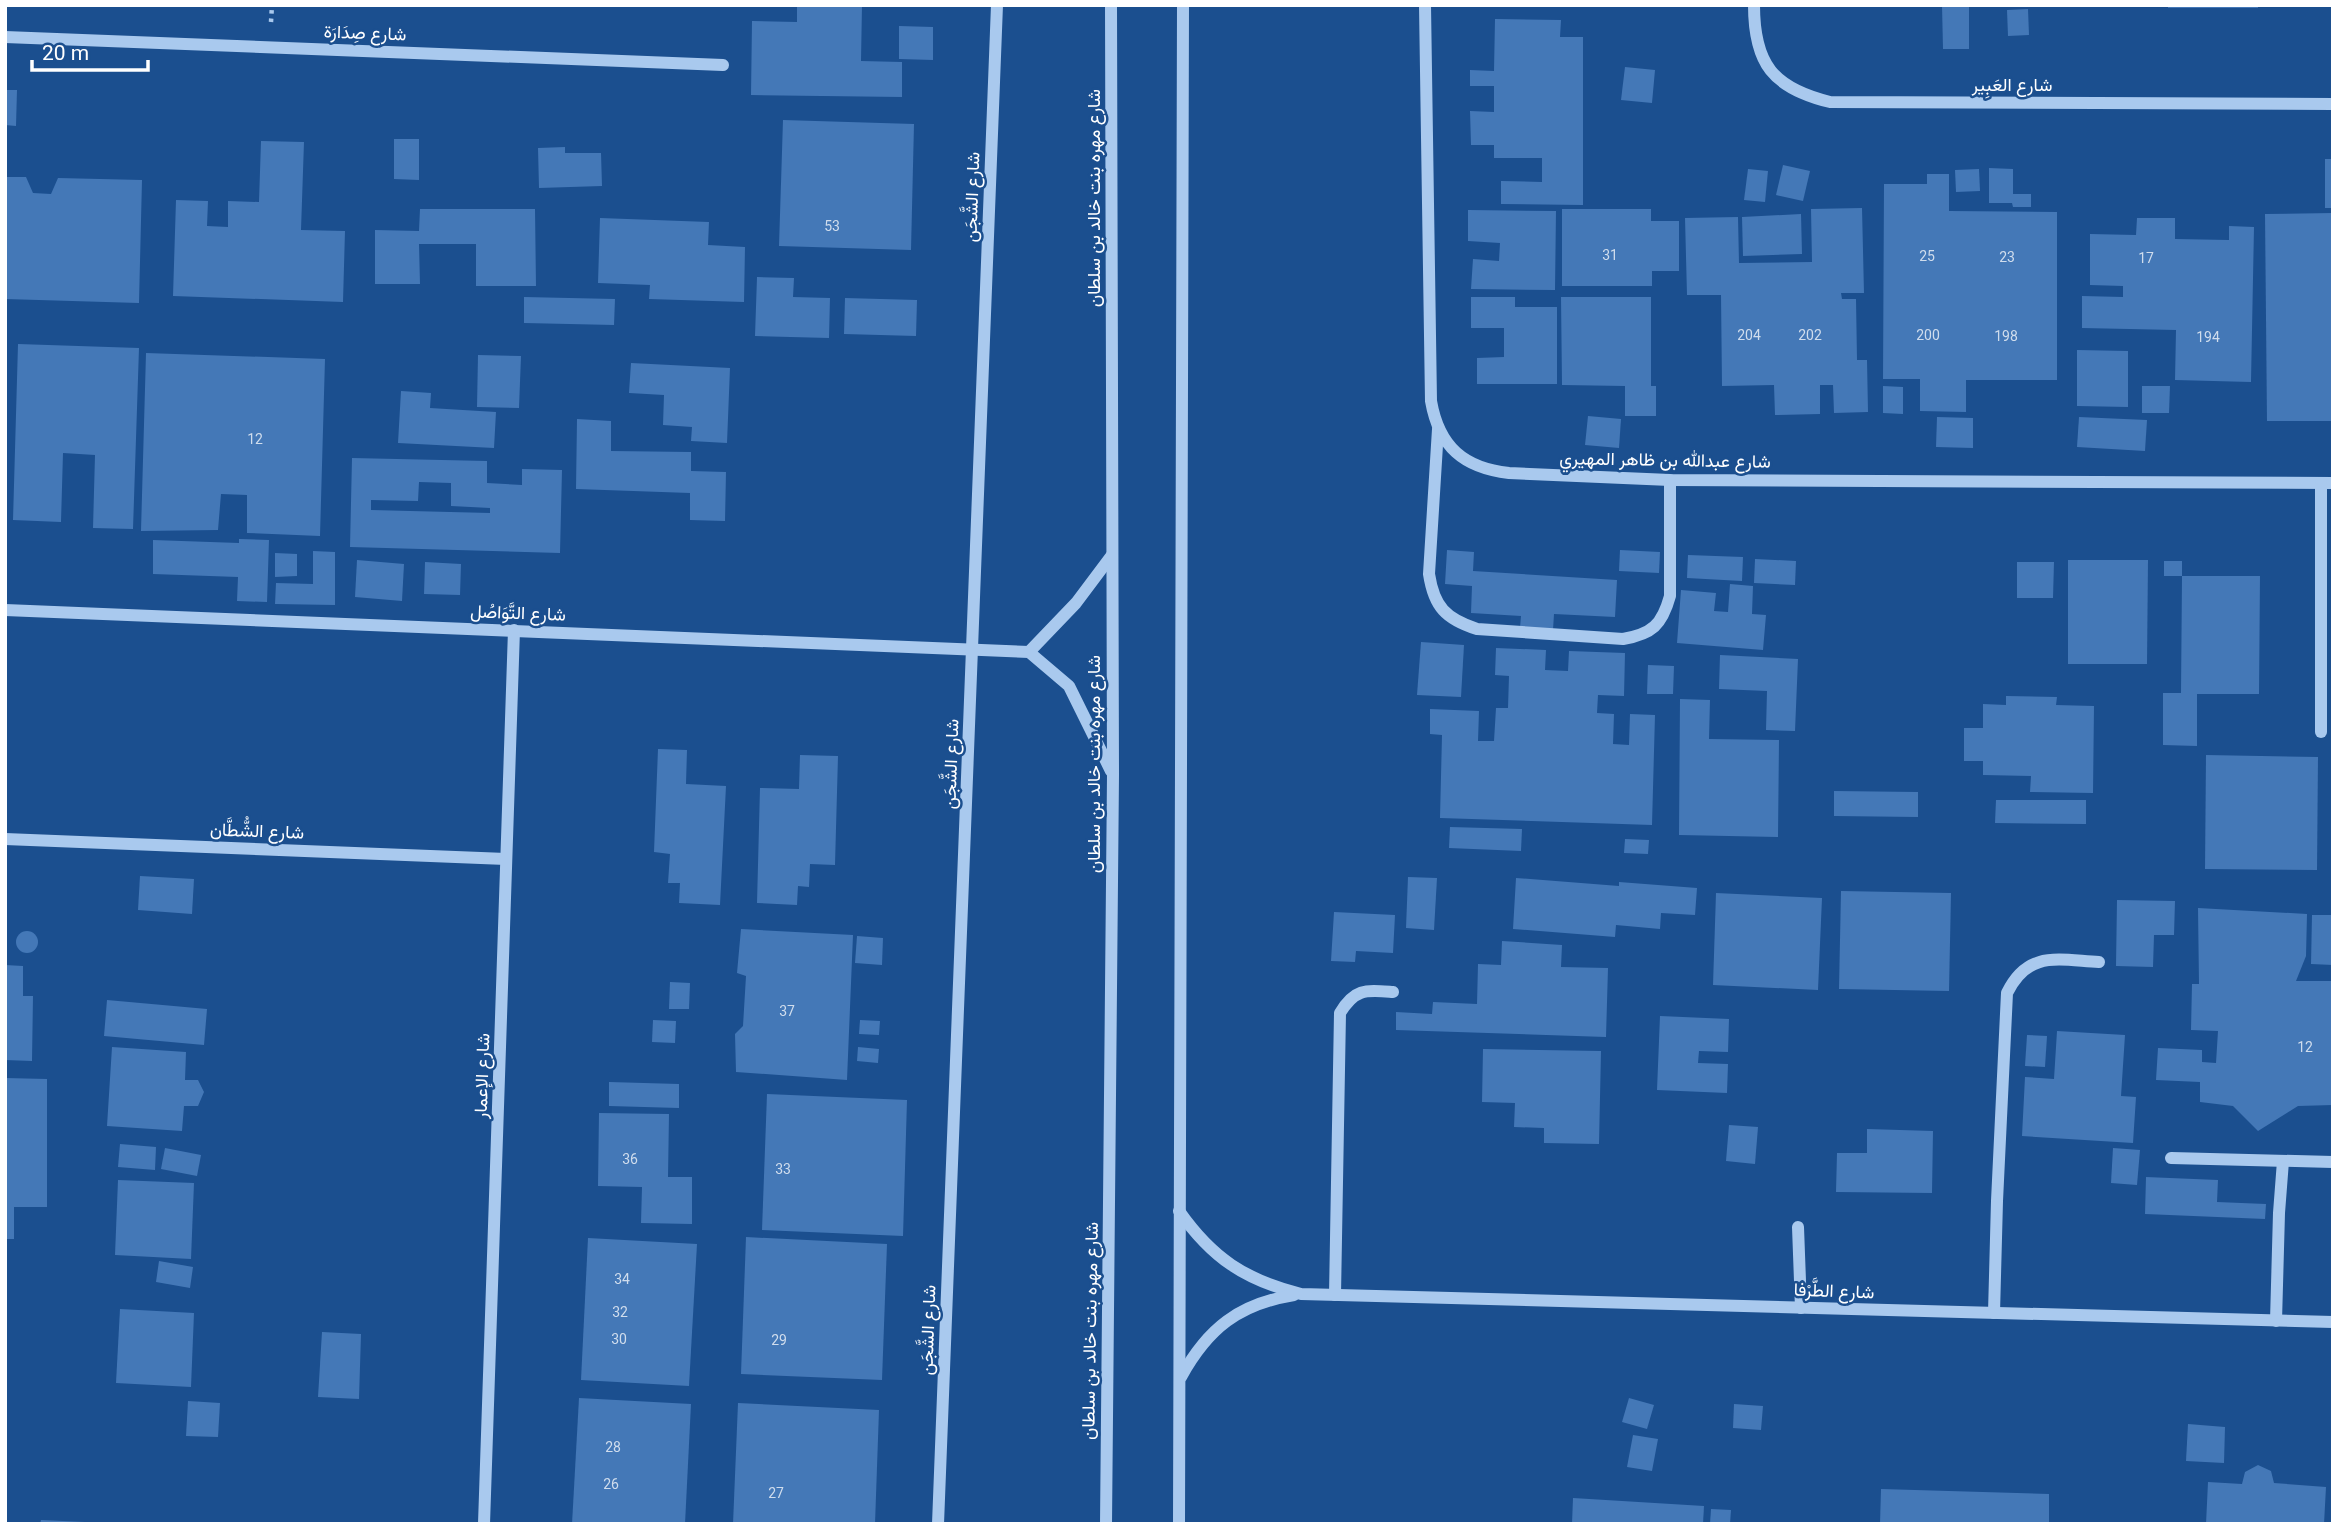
<svg xmlns="http://www.w3.org/2000/svg" width="2338" height="1529" viewBox="0 0 2338 1529" font-family="Roboto,Vazirmatn,sans-serif">
  <style>
    .building { fill: #4478b7; fill-rule: evenodd }
    .lines { fill: none; stroke-linecap: round; stroke-linejoin: round }
    .path { stroke: #a9c9ee; stroke-width: 4.5; stroke-dasharray: 3.5 5; stroke-linecap: butt }
    .minor { stroke: #a9c9ee; stroke-width: 12 }
    .labels { text-anchor: middle; stroke-width: 5; stroke-linejoin: round; paint-order: stroke }
    .number-label { font-size: 14px; fill: #d0dded }
    .street-label { font-size: 18px; fill: #fff; stroke: #1b4f8f }
  </style>
  <rect width="100%" height="100%" fill="#1b4f8f"/>
  <g class="building">
    <path d="M797,5H862L861,61L902,62V97L751,95L752,21L797,22Z"/>
    <path d="M1942,5H1969V49H1943Z"/>
    <rect x="2168" y="5" width="90" height="3"/>
    <path d="M2028,9L2029,35L2008,36L2007,10Z"/>
    <path d="M1495,19L1561,20L1560,37H1583V205L1501,204V181L1542,182V158H1494V145H1471L1470,111L1494,112V86H1470V70L1494,71Z"/>
    <path d="M899,26L933,27V60L899,59Z"/>
    <path d="M1625,67L1655,70L1652,103L1621,100Z"/>
    <path d="M5,90H17L16,126L5,125Z"/>
    <path d="M783,120L914,124L911,250L779,246Z"/>
    <path d="M394,139H419V180L394,179Z"/>
    <path d="M261,141L304,142L301,230L345,231L343,302L173,296L176,200L208,201L207,226L228,227V201L259,202Z"/>
    <path d="M565,147V153H601L602,186L539,188L538,148Z"/>
    <rect x="2325" y="159" width="8" height="49"/>
    <path d="M1783,165L1810,171L1803,201L1776,195Z"/>
    <path d="M1989,168L2013,169V194H2031V207H2013L2012,203H1989Z"/>
    <path d="M1748,169L1768,171L1765,202L1744,200Z"/>
    <path d="M1979,169L1980,191L1956,192L1955,170Z"/>
    <path d="M1927,174H1949V211L2057,212V380H1966V412L1920,411V379H1883L1884,184H1927Z"/>
    <path d="M5,177H26L33,193L51,194L58,178L142,180L139,303L5,299Z"/>
    <path d="M1862,208L1864,293H1841L1842,299H1856L1857,360H1867L1868,412L1834,413L1833,385H1820V414L1775,415L1774,385L1722,386L1721,295H1687L1685,218L1738,217L1739,263L1812,262L1811,209Z"/>
    <path d="M420,209H535L536,286H476V244H419L420,284H375V230L419,231Z"/>
    <path d="M1562,209H1651V221H1679V271H1652V286H1562Z"/>
    <path d="M1468,210L1556,211L1555,290L1471,289L1473,259L1499,261L1500,243L1468,241Z"/>
    <path d="M2333,213V421H2267L2265,214Z"/>
    <path d="M1801,214L1802,254L1743,256L1742,217Z"/>
    <path d="M600,218L709,222L708,245L745,247L744,302L649,299L650,285L598,283Z"/>
    <path d="M2137,218H2175V239L2229,240V226L2254,227L2251,382L2175,380L2176,330L2082,328V296L2123,297V286L2090,285V234L2136,235Z"/>
    <path d="M757,277L794,278L793,297L830,298L829,338L755,336Z"/>
    <path d="M524,297L615,299L614,325L524,323Z"/>
    <path d="M1471,297H1515V307H1557V384H1477V358L1504,357V328H1471Z"/>
    <path d="M1561,297H1651V386H1656V416H1625V386L1562,385Z"/>
    <path d="M845,298L917,300L916,336L844,334Z"/>
    <path d="M18,344L139,348L133,529L93,528L95,455L63,453L61,522L13,520Z"/>
    <path d="M2077,350L2128,351V407L2077,406Z"/>
    <path d="M146,353L325,359L320,536L247,533V495L221,494L218,530L141,531Z"/>
    <path d="M478,355L521,356L519,408L477,407Z"/>
    <path d="M631,363L730,368L727,443L691,441L692,427L663,425L664,395L629,393Z"/>
    <path d="M1883,386L1903,387V414L1883,413Z"/>
    <path d="M2142,386H2170L2169,413H2142Z"/>
    <path d="M401,391L431,393L430,408L496,412L494,448L398,443Z"/>
    <path d="M1588,416L1621,419L1619,448L1585,445Z"/>
    <path d="M1937,417L1973,418V448L1936,447Z"/>
    <path d="M2079,417L2147,420L2145,451L2077,447Z"/>
    <path d="M577,419L611,421V451L691,452V471L726,472L725,521L690,520V493L576,489Z"/>
    <path d="M352,458L487,461V483L522,485V469L562,470L560,553L350,547ZM419,482L451,483V506L490,508V513L371,510V500L418,501Z"/>
    <path d="M239,539L269,540L267,602L237,601L238,577L153,574V540L239,543Z"/>
    <path d="M1447,550L1474,552L1473,571L1617,580L1615,617L1554,614L1553,630L1520,628L1521,616L1471,613L1472,586L1445,584Z"/>
    <path d="M1620,550L1660,552L1659,573L1619,571Z"/>
    <path d="M313,551L335,552V605L275,604L276,583L313,584Z"/>
    <path d="M275,553L297,554V576L275,577Z"/>
    <path d="M1688,555L1743,557L1742,581L1687,578Z"/>
    <path d="M1755,559L1796,561L1795,585L1754,583Z"/>
    <path d="M357,560L404,564L402,601L355,597Z"/>
    <path d="M2068,560H2148L2147,664H2068Z"/>
    <rect x="2164" y="561" width="18" height="15"/>
    <path d="M425,562L461,564L460,595L424,594Z"/>
    <path d="M2017,562H2054L2053,598H2017Z"/>
    <path d="M2182,576H2260L2259,694H2197V746L2163,745V693H2181Z"/>
    <path d="M1730,584L1753,586L1752,614L1766,615L1763,650L1677,643L1681,590L1716,593L1714,611L1728,612Z"/>
    <path d="M1421,642L1464,645L1461,697L1417,695Z"/>
    <path d="M1496,648L1546,650L1545,670L1568,671L1569,651L1625,653L1624,696L1598,695L1597,713L1614,714L1613,744L1629,745L1630,714L1655,715L1652,825L1440,818L1442,735L1430,734V709L1479,711L1478,741H1494L1496,708H1508L1509,676L1495,675Z"/>
    <path d="M1720,655L1798,659L1795,731L1766,730L1767,691L1719,689Z"/>
    <path d="M1648,665L1674,666L1673,694H1647Z"/>
    <path d="M2006,696L2057,697L2056,705L2094,706L2093,793L2030,792L2031,776L1983,775V761H1964V728H1983V704L2006,705Z"/>
    <path d="M1680,699L1710,700L1709,739L1779,740L1778,837L1679,835Z"/>
    <path d="M658,749L687,750L686,784L726,786L720,905L679,903L680,883H668L670,854L654,852Z"/>
    <path d="M800,755L838,756L835,865L810,864L809,887L798,886L797,905L757,903L760,788L799,789Z"/>
    <path d="M2206,755L2318,757L2317,870L2205,869Z"/>
    <path d="M1834,791L1918,792V817L1834,816Z"/>
    <path d="M1996,800H2086V824L1995,823Z"/>
    <path d="M1450,827L1522,829L1521,851L1449,848Z"/>
    <path d="M1625,839L1649,840L1648,854L1624,853Z"/>
    <path d="M140,876L194,879L192,914L138,910Z"/>
    <path d="M1408,877L1437,878L1434,930L1406,928Z"/>
    <path d="M1516,878L1619,886V882L1697,888L1695,915L1661,913L1660,929L1616,925L1615,937L1513,929Z"/>
    <path d="M1841,891L1951,893L1949,991L1839,989Z"/>
    <path d="M1716,893L1822,898L1818,990L1713,985Z"/>
    <path d="M2117,900L2175,901L2174,935H2154L2153,967L2116,966Z"/>
    <path d="M2198,908L2307,914L2306,956L2296,981H2333V1105L2298,1106L2258,1131L2233,1106L2200,1102V1082L2156,1080L2158,1048L2202,1050V1062L2216,1063L2218,1031L2191,1030L2192,984H2199Z"/>
    <path d="M1334,912L1395,915L1393,953L1356,951L1355,962L1331,961Z"/>
    <path d="M2312,915H2333V965L2311,964Z"/>
    <path d="M741,929L853,935L847,1080L736,1072L735,1034L743,1026L746,976L737,973Z"/>
    <circle cx="27" cy="942" r="11"/>
    <path d="M857,936L883,938L882,965L855,963Z"/>
    <path d="M1502,941L1562,945L1561,967L1608,968L1606,1037L1396,1030V1012L1432,1014L1433,1002L1477,1004L1478,964L1501,965Z"/>
    <path d="M5,965L23,966V996H33L32,1061L5,1060Z"/>
    <path d="M670,982L690,983L689,1009H669Z"/>
    <path d="M107,1000L207,1009L204,1045L104,1036Z"/>
    <path d="M1660,1016L1729,1019L1728,1052L1699,1051L1698,1063L1728,1064L1727,1093L1657,1090Z"/>
    <path d="M653,1020L676,1021L675,1043L652,1042Z"/>
    <path d="M860,1020L880,1021L879,1035L859,1034Z"/>
    <path d="M2057,1031L2125,1035L2121,1096L2136,1097L2133,1143L2022,1136L2025,1077L2054,1079Z"/>
    <path d="M2027,1035L2047,1036L2045,1067L2025,1066Z"/>
    <path d="M112,1047L186,1052L185,1080H198L204,1092L198,1106H184L182,1131L107,1126Z"/>
    <path d="M858,1047L879,1049L878,1063L857,1061Z"/>
    <path d="M1483,1049L1601,1051L1599,1144L1544,1143V1128L1514,1127L1515,1103L1482,1102Z"/>
    <path d="M5,1078L47,1079V1207H14V1239H5Z"/>
    <path d="M609,1082L679,1084V1108L609,1106Z"/>
    <path d="M767,1094L907,1100L903,1236L762,1230Z"/>
    <path d="M599,1113L669,1114L668,1177H692V1224L641,1223L642,1187L598,1186Z"/>
    <path d="M1729,1125L1758,1127L1755,1164L1726,1161Z"/>
    <path d="M1867,1129L1933,1131L1932,1193L1836,1192L1837,1153H1867Z"/>
    <path d="M120,1144L156,1147L155,1170L118,1167Z"/>
    <path d="M165,1148L201,1155L197,1176L161,1169Z"/>
    <path d="M2113,1148L2140,1150L2137,1185L2111,1183Z"/>
    <path d="M2146,1177L2218,1180L2217,1202L2266,1204L2265,1219L2145,1214Z"/>
    <path d="M118,1180L194,1183L191,1259L115,1255Z"/>
    <path d="M746,1237L887,1244L882,1380L741,1374Z"/>
    <path d="M588,1238L697,1244L689,1386L581,1380Z"/>
    <path d="M159,1261L193,1267L190,1288L156,1282Z"/>
    <path d="M120,1309L194,1313L191,1387L116,1383Z"/>
    <path d="M322,1332L361,1334L359,1399L318,1397Z"/>
    <path d="M579,1398L691,1404L685,1524H572Z"/>
    <path d="M1629,1398L1654,1405L1647,1429L1622,1422Z"/>
    <path d="M188,1401L220,1403L218,1437L186,1436Z"/>
    <path d="M738,1403L879,1410L875,1524H733Z"/>
    <path d="M1734,1404L1763,1406L1761,1430L1733,1428Z"/>
    <path d="M2188,1424L2225,1427L2224,1463L2186,1461Z"/>
    <path d="M1633,1435L1658,1439L1652,1471L1627,1467Z"/>
    <path d="M2258,1465L2271,1471L2274,1483L2326,1487L2324,1524H2206L2208,1482L2242,1484L2245,1472Z"/>
    <path d="M1881,1489L2049,1494V1524H1880Z"/>
    <path d="M1573,1498L1704,1506L1703,1524H1572Z"/>
    <path d="M1711,1509L1731,1510L1730,1524H1710Z"/>
    <path d="M41,1520L85,1522V1524H40Z"/>
  </g>
  <g class="lines">
    <path class="path" d="M271,22L272,5"/>
    <g class="minor">
      <path d="M1425,5L1431,401C1439,447 1464,468 1509,473L1670,480L2333,483"/>
      <path d="M1754,5C1754,64 1773,88 1830,102L2333,104"/>
      <path d="M5,37L723,65"/>
      <path d="M1438,429L1429,574C1434,607 1446,619 1477,629L1623,639C1652,634 1662,625 1670,596V480"/>
      <path d="M2321,483V732"/>
      <path d="M5,610L1029,652L1069,686L1111,771"/>
      <path d="M1029,652L1076,603L1112,555"/>
      <path d="M5,839L506,859"/>
      <path d="M2171,1158L2333,1162"/>
      <path d="M1179,1211C1212,1258 1245,1280 1301,1294L2333,1322"/>
      <path d="M1798,1227L1801,1308"/>
      <path d="M1335,1295L1340,1013C1355,988 1366,990 1393,992"/>
      <path d="M1994,1313L1997,1201L2007,993C2028,950 2058,960 2099,962"/>
      <path d="M2276,1321L2279,1213L2283,1161"/>
      <path d="M1181,1377C1208,1328 1239,1304 1294,1295"/>
      <path d="M484,1524L514,630"/>
      <path d="M938,1524L997,5"/>
      <path d="M1106,1524L1113,775L1111,5"/>
      <path d="M1179,1524L1183,5"/>
    </g>
  </g>
  <g class="labels">
    <g class="number-label">
      <text x="832" y="231">53</text>
      <text x="1610" y="260">31</text>
      <text x="1927" y="261">25</text>
      <text x="2007" y="262">23</text>
      <text x="2146" y="263">17</text>
      <text x="1749" y="340">204</text>
      <text x="1810" y="340">202</text>
      <text x="1928" y="340">200</text>
      <text x="2006" y="341">198</text>
      <text x="2208" y="342">194</text>
      <text x="255" y="444">12</text>
      <text x="787" y="1016">37</text>
      <text x="2305" y="1052">12</text>
      <text x="630" y="1164">36</text>
      <text x="783" y="1174">33</text>
      <text x="622" y="1284">34</text>
      <text x="620" y="1317">32</text>
      <text x="619" y="1344">30</text>
      <text x="779" y="1345">29</text>
      <text x="613" y="1452">28</text>
      <text x="611" y="1489">26</text>
      <text x="776" y="1498">27</text>
    </g>
    <g class="street-label">
      <text transform="translate(365 33) rotate(2)" y="6">شارع صِدَارَة</text>
      <text x="2012" y="91">شارع العَبِير</text>
      <text transform="translate(972 197) rotate(-88)" y="6">شارع الشَّجَن</text>
      <text transform="translate(1094 198) rotate(-90)" y="6">شارع مهره بنت خالد بن سلطان</text>
      <text transform="translate(1665 460) rotate(1)" y="6">شارع عبدالله بن ظاهر المهيري</text>
      <text transform="translate(518 613) rotate(2)" y="6">شارع التَّوَاصُل</text>
      <text transform="translate(951 764) rotate(-88)" y="6">شارع الشَّجَن</text>
      <text transform="translate(1094 764) rotate(-90)" y="6">شارع مهره بنت خالد بن سلطان</text>
      <text transform="translate(257 831) rotate(2)" y="6">شارع الشُّطَّان</text>
      <text transform="translate(482 1076) rotate(-88)" y="6">شارع الإعمار</text>
      <text transform="translate(1834 1291) rotate(2)" y="6">شارع الطَّرْفا</text>
      <text transform="translate(928 1330) rotate(-88)" y="6">شارع الشَّجَن</text>
      <text transform="translate(1090 1331) rotate(-89)" y="6">شارع مهره بنت خالد بن سلطان</text>
    </g>
  </g>
  <rect width="2338" height="1529" fill="none" stroke="#ffffff" stroke-width="14"/>
  <path d="M32 60v10h116v-10" fill="none" stroke="#ffffff" stroke-width="3.5"/>
  <text x="42" y="60" font-size="21" fill="#ffffff" stroke="#1b4f8f" stroke-width="5" paint-order="stroke">20 m</text>
</svg>
